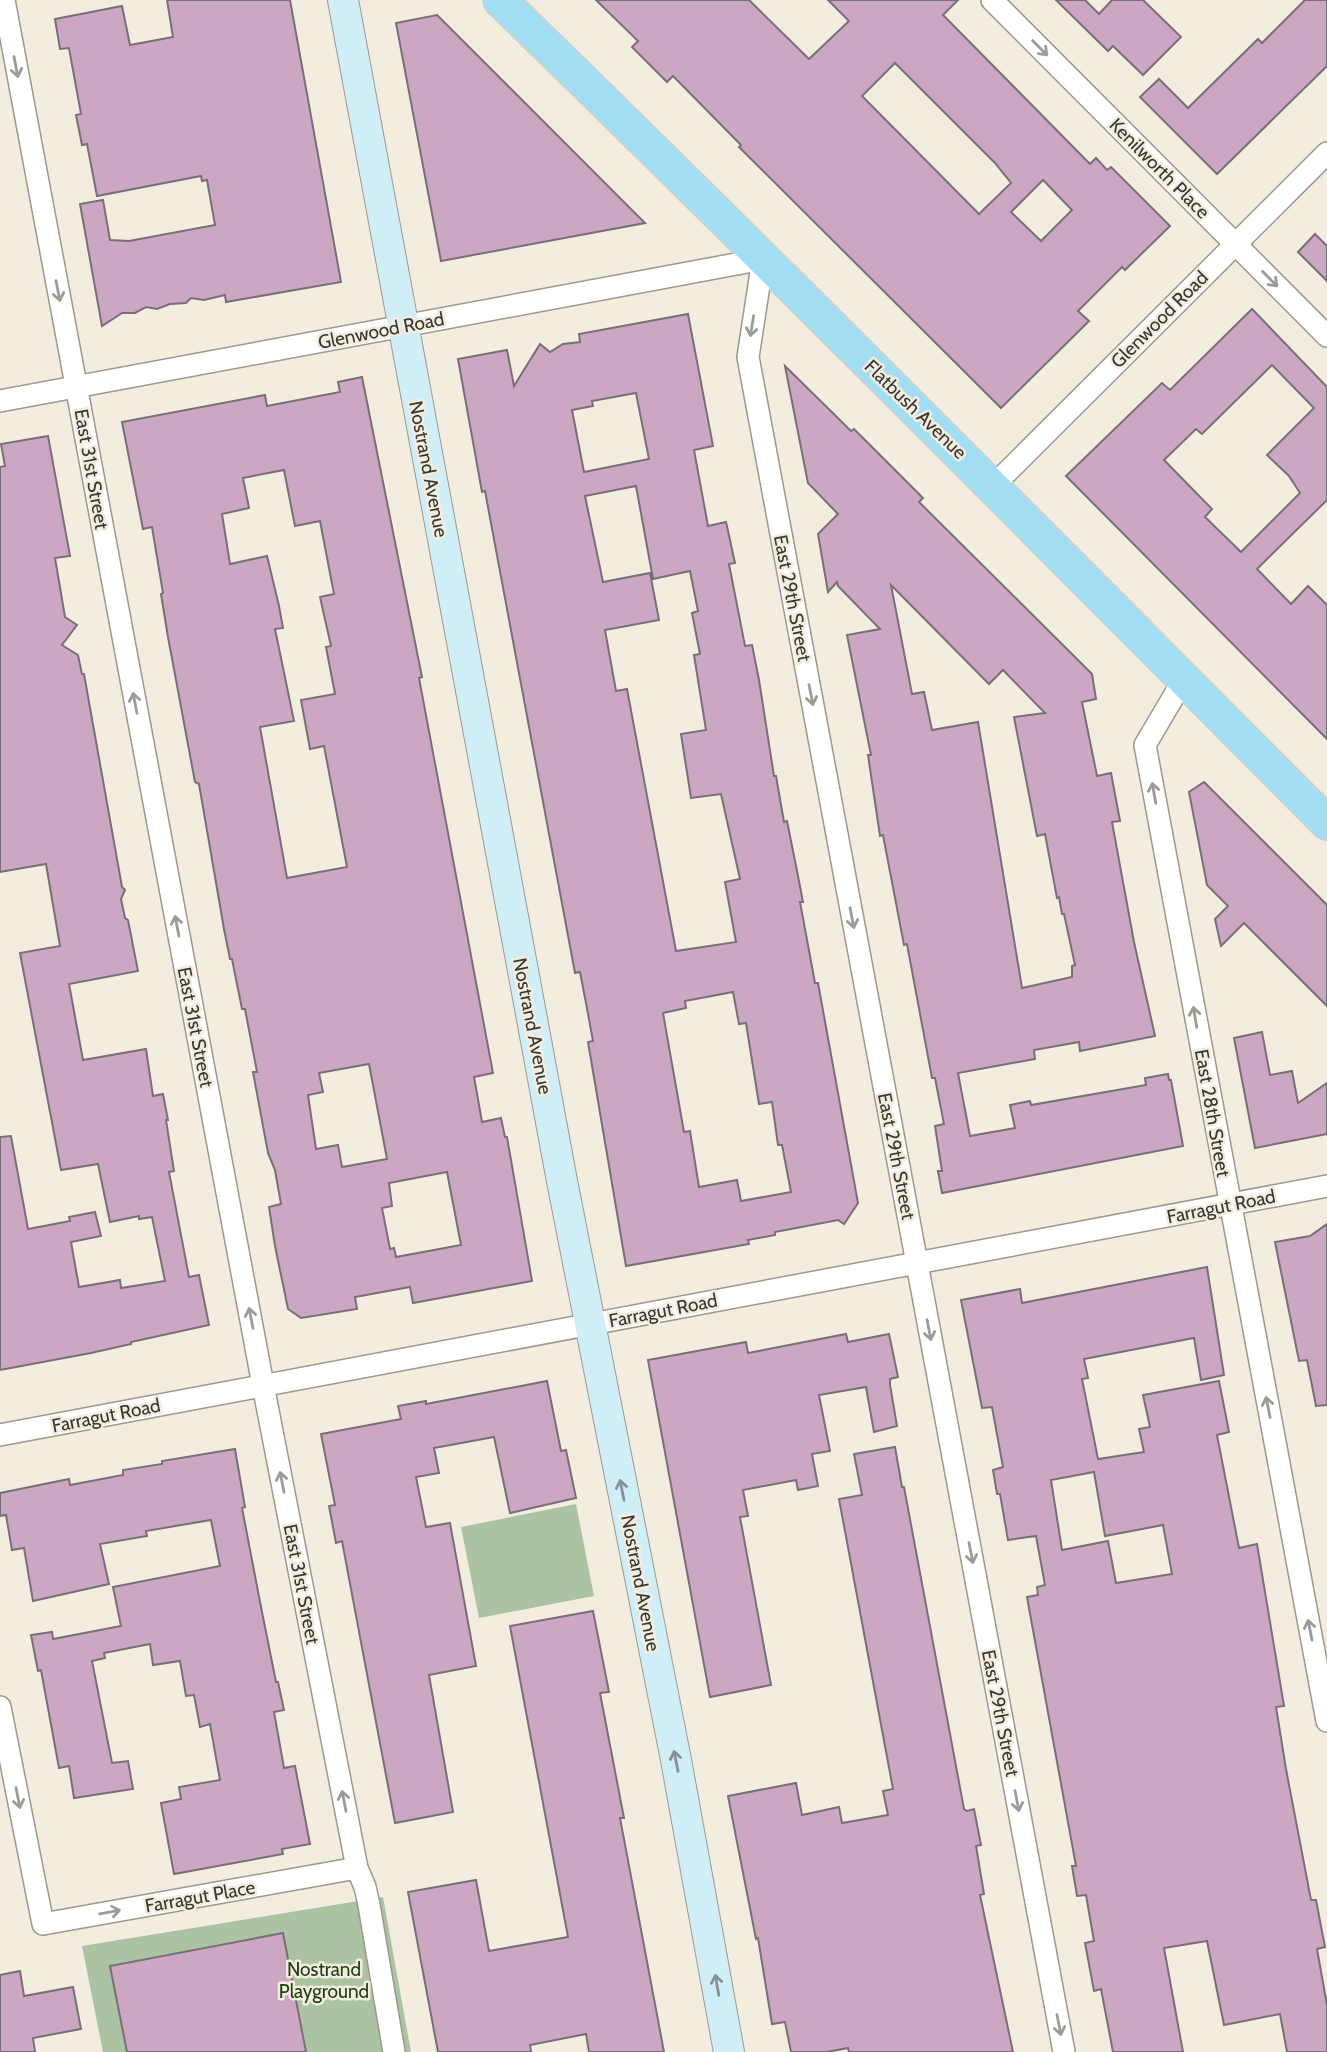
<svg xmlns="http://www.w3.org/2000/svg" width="1327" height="2052" viewBox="0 0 1327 2052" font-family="Cabin,sans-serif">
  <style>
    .green { fill: #abc2a3 }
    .building { fill: #cba7c3; stroke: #796f77; stroke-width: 2; fill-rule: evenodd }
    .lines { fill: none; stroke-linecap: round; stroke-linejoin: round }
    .street-casing { stroke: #9e988c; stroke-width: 24 }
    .secondary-casing { stroke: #9e988c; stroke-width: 32 }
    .primary-casing { stroke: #cfcfce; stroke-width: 36 }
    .street { stroke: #fff; stroke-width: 21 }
    .secondary { stroke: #d0eef8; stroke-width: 30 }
    .primary { stroke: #a2def2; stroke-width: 33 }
    .oneway { stroke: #9c9b98 }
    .oneway2 { stroke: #849295 }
    .labels { text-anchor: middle; stroke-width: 5; stroke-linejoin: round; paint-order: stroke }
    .street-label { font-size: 19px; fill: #393732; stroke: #f3ede0 }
    .park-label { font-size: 19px; fill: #1d400f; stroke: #f3ede0 }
  </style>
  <rect width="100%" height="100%" fill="#f3ede0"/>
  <g class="green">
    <path d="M576,1504L594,1596L479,1618L461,1527Z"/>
    <path d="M383,1897L411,2052H103L82,1946Z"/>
  </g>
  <g class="building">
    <path d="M167,0H290L341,282L226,302L225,295L204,300L191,298L186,303L170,304L157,309L146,307L135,313H122L102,326L80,204L103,200L110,240L129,241L215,225L207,180L202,181L201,176L97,196L87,144L82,145L76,115L81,114L69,48L60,49L55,19L122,6L130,45L173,37Z"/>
    <path d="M596,0H749L809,59L849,21L828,0H958L943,15L1090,164L1096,158L1107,170L1111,167L1170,226L1125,270L1122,267L1078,311L1089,321L1001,408L739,147L741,145L673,76L667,82L632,47L638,41ZM895,63L995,163L1011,183L979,214L862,96ZM1043,180L1072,210L1041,241L1011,212Z"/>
    <path d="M1056,0H1085L1099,14L1112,0H1143L1181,37L1143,75L1113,46L1108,51Z"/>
    <path d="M1305,0H1327V66L1217,174L1140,97L1159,79L1188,108L1258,39L1262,43Z"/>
    <path d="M437,15L645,223L441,261L396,23Z"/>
    <path d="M1315,234L1327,246V281L1298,252Z"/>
    <path d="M1252,309L1327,387V500L1257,569L1291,604L1308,586L1327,605V739L1066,476L1162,383L1170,390ZM1272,365L1314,408L1267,455L1289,476L1300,493L1241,552L1205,517L1212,509L1164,460L1196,429L1202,434Z"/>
    <path d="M688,314L713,446L694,450L708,526L726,522L735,563L729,564L745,646L752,645L759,680L774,776H776L784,822L787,821L797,871L803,902H800L815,983H818L858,1203L844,1224L838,1220L775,1232V1235L748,1240L749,1244L626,1266L588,1042L593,1041L586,1003L580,972L575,973L485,491L482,492L458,359L507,350L514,386L540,344L550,352L563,344L580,342L579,334ZM636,393L649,459L584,472L572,410L593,406L592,401ZM636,486L653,579L690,571L698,611L692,613L700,654L694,655L706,730L681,734L691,798L721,794L740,879L725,882L736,942L676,951L627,689L616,691L605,630L659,620L650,573L603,582L585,496ZM733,992L739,1024L746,1023L759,1104L772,1102L778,1145H782L791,1192L741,1201L737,1180L699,1187L690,1131L684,1132L663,1013L686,1008L685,1001Z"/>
    <path d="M785,366L851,431L854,429L923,498L919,502L1092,674L1096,699L1082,702L1097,776L1111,773L1120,821L1112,822L1134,942L1155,1036L1080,1051L1079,1042L1034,1050L1035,1059L958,1073L970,1136L1015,1128L1010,1105L1030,1101L1031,1105L1146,1085L1145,1078L1168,1074L1169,1080H1171L1183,1146L942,1193L938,1171H942L935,1126L944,1124L935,1078H932L907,944L904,945L883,835L880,836L868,755H871L847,635L880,629L838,586L837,582L828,592L818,534L838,514L808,483ZM891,585L989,684L1003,670L1045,713L1014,717L1037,836L1045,834L1057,898L1059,897L1062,914H1064L1075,965L1072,966V977L1022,988L978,722L932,730L924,692L912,694Z"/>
    <path d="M362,377L422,677L419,678L493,1073L474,1077L482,1122L501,1118L505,1137H507L532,1281L413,1303L410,1287L355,1297L357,1309L301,1318L288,1309L275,1246L269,1207L281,1204L275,1170L268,1153L253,1072H257L245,1009H242L232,959H230L224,929L199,784L195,782L168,637L161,594L163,593L152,527L143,529L122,422L265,395L267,406L340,392L338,382ZM284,470L295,526L320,521L334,594L320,597L331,646L326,647L335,694L301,700L310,749L324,746L347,867L287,878L260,727L294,721L275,629L283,628L279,606L267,556L230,564L222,514L249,508L243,478ZM369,1064L387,1159L342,1167L338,1145L316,1149L308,1095L323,1092L319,1073ZM447,1172L461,1245L396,1257L394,1248L390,1249L382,1208L392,1206L389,1183Z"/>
    <path d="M48,436L70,556L55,558L65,617L77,625L62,645L78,655L82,674H84L122,887L125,890L121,899L125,918L128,920L138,971L69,984L83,1060L146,1049L153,1096L163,1094L168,1120H166L174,1171L169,1172L189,1277L199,1275L209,1325L131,1342V1344L91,1353L0,1370V1137L11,1136L28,1229L70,1221L69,1217L95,1212L101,1236L71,1242L79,1287L120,1280L121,1288L165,1281L152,1217L139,1219V1216L110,1222L98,1164L61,1170L20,953L60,946L46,864L0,872V467L5,466L1,444Z"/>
    <path d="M1204,782L1327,905V1006L1244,923L1221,946L1215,919L1228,906L1207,885L1189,792Z"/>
    <path d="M1262,1032L1270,1075L1292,1071L1298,1103L1327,1083V1134L1255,1148L1234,1038Z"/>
    <path d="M1327,1224V1405L1316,1406L1307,1360L1299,1361L1275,1242L1310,1236Z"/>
    <path d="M1207,1267L1224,1375L1201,1380L1194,1338L1084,1359L1088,1378L1082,1379L1098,1459L1144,1452L1139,1429L1150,1427L1143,1395L1219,1381L1229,1432L1217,1435L1239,1548L1257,1544L1284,1706L1276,1707L1286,1769L1311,1900H1316L1325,1947L1317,1949L1327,2005V2052H1287L1280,2014L1224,2025L1207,1941L1164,1948L1183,2052H1113L1101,1989L1094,1991L1085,1943L1094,1941L1086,1895L1077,1896L1072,1866H1076L1027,1597L1038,1595L1037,1587L1045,1585L1036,1536L1008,1540L1000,1494H997L993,1470L1003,1467L992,1407L982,1408L961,1300L1020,1289L1022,1303ZM1094,1472L1105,1536L1163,1525L1172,1574L1116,1583L1108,1541L1062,1550L1051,1480Z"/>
    <path d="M846,1334L848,1342L889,1334L898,1377L890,1379V1385L897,1426L874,1432L866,1387L819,1395L830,1451L812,1454L818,1486L798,1490L796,1480L743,1490L748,1516L740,1517L771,1685L710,1697L648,1360L746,1342L748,1353Z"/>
    <path d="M547,1381L561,1451L566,1450L576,1498L510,1513L494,1437L434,1448L439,1473L416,1477L426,1527L450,1523L476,1666L429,1675L453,1812L395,1823L342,1541L336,1543L329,1506L335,1505L321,1434L401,1419L398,1406L426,1401V1404Z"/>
    <path d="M895,1447L902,1487H904L964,1809L967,1811L974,1809L981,1845L976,1846L984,1894L980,1895L1013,2052H849L848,2048L827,2052H791L785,2022L772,2024L758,1938L756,1939L728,1796L796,1783L802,1815L839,1807L842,1823L888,1815L883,1791L893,1789L839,1499L862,1495L854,1454Z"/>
    <path d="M235,1449L245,1507L242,1508L261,1607L276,1682H278L284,1710L274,1712L284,1768L295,1766L310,1844L282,1849L283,1854L174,1874L161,1803L181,1799L179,1787L220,1780L210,1724L200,1727L194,1695L186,1696L180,1661L153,1665L150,1644L104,1653L105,1658L92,1661L112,1763L128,1761L133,1789L74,1798L69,1766L59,1768L41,1670L38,1671L31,1635L52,1632L53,1639L121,1626L113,1587L220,1566L211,1520L146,1531L147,1536L100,1544L109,1584L33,1601L24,1548L12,1550L6,1515L0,1516V1493L69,1479L70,1485L123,1475V1470L162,1464V1461Z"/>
    <path d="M593,1611L609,1692L600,1693L624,1818H620L664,2052H589L586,2034L530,2045L531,2052H438L408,1892L476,1880L489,1951L568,1937L510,1626Z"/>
    <path d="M283,1933L306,2052H127L110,1966Z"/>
    <path d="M20,1971L24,1996L73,1987L81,2029L33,2038L35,2052H0V1975Z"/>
  </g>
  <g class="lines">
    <defs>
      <g id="street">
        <path d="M4,0L263,1385L357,1868L365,1887L369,1905L394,2052"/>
        <path d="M992,0L1327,336"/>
        <path d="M0,401L763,259L748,357L1064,2052"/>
        <path d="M993,486L1327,153"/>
        <path d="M1184,679L1145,745L1327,1721"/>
        <path d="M0,1435L1327,1186"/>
        <path d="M0,1707L43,1924L357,1868"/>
      </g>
      <path id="secondary" d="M343,0L562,1181L676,1760L729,2052"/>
      <path id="primary" d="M500,0C779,271 1052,547 1327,823"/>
    </defs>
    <use href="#street" class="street-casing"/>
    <use href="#secondary" class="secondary-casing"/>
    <use href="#primary" class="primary-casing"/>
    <use href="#street" class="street"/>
    <use href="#secondary" class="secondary"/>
    <use href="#primary" class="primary"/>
  </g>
  <defs><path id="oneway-shaft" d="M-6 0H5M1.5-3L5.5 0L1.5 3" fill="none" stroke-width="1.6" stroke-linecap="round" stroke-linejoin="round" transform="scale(1.75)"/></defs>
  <g class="oneway">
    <use href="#oneway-shaft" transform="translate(1040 48) rotate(45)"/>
    <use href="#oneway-shaft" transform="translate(16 67) rotate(79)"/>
    <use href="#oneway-shaft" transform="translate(1270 279) rotate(45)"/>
    <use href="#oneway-shaft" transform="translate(58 291) rotate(79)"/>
    <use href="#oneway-shaft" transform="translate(752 326) rotate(99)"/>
    <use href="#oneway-shaft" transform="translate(811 695) rotate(79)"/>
    <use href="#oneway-shaft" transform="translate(135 703) rotate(-101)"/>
    <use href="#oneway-shaft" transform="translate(1154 793) rotate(-100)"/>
    <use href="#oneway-shaft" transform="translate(852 918) rotate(79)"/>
    <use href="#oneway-shaft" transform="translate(177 926) rotate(-101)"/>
    <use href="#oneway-shaft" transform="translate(1195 1017) rotate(-100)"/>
    <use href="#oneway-shaft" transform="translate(251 1318) rotate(-101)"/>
    <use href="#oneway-shaft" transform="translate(929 1330) rotate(79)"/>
    <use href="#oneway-shaft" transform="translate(1268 1407) rotate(-101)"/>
    <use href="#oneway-shaft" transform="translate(282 1482) rotate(-101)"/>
    <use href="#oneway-shaft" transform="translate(971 1553) rotate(79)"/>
    <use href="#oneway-shaft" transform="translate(1310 1630) rotate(-101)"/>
    <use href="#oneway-shaft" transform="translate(18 1798) rotate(79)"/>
    <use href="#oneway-shaft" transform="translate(344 1801) rotate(-101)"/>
    <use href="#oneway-shaft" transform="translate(1017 1801) rotate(79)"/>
    <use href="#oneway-shaft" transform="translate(110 1912) rotate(-10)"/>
    <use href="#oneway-shaft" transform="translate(1059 2025) rotate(79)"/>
  </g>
  <g class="oneway2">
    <use href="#oneway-shaft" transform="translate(622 1490) rotate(-101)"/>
    <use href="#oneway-shaft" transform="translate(676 1761) rotate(-101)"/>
    <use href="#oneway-shaft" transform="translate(717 1985) rotate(-100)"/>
  </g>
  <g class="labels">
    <g class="street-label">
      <text transform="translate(1160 168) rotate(45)" y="7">Kenilworth Place</text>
      <text transform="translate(1159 319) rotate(-45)" y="7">Glenwood Road</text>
      <text transform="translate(381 330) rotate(-11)" y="7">Glenwood Road</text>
      <text transform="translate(916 409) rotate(44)" y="7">Flatbush Avenue</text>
      <text transform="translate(92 469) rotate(80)" y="7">East 31st Street</text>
      <text transform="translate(429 469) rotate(79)" y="7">Nostrand Avenue</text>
      <text transform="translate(793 598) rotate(79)" y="7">East 29th Street</text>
      <text transform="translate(533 1026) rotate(79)" y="7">Nostrand Avenue</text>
      <text transform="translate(196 1027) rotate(79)" y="7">East 31st Street</text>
      <text transform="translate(1213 1113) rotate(80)" y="7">East 28th Street</text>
      <text transform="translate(897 1156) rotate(79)" y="7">East 29th Street</text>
      <text transform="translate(1221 1206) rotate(-11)" y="7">Farragut Road</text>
      <text transform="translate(663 1310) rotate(-11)" y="7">Farragut Road</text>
      <text transform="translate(106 1415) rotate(-11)" y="7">Farragut Road</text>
      <text transform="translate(641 1583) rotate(79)" y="7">Nostrand Avenue</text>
      <text transform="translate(302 1584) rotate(79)" y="7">East 31st Street</text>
      <text transform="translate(1001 1713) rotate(79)" y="7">East 29th Street</text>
      <text transform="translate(200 1896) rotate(-10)" y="7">Farragut Place</text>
    </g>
    <g class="park-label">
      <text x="324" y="1976">Nostrand<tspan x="324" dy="22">Playground</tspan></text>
    </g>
  </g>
</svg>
